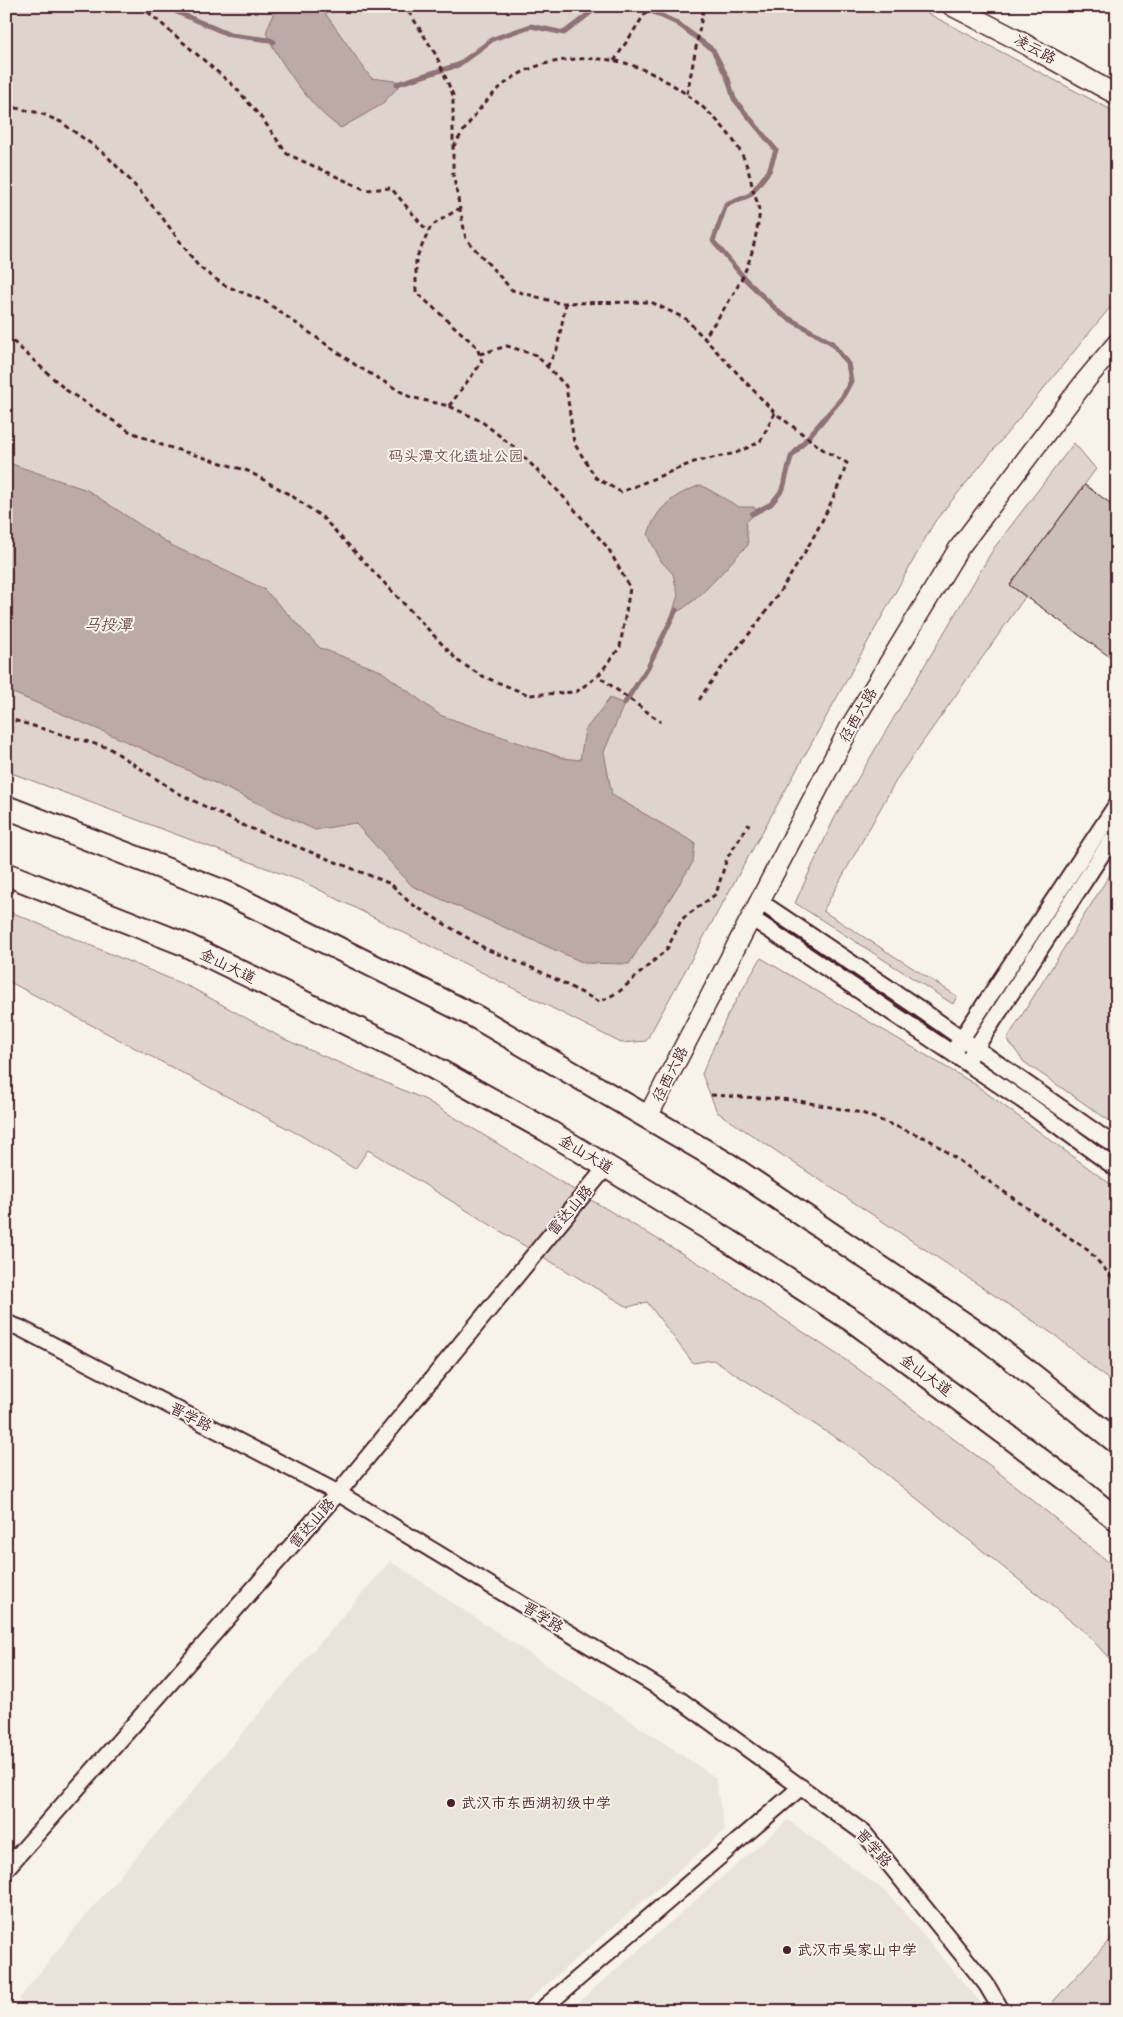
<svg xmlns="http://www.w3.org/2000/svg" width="1123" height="2017" viewBox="0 0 1123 2017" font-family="'Comic Neue','LXGW WenKai TC',sans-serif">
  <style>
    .built { fill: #eae3da }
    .green { fill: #ded4cc; stroke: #947a7c }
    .water { fill: #bcaaa7; stroke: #8e7275 }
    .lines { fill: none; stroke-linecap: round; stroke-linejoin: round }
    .stream { stroke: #8e7275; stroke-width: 5 }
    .building { fill: #ccbfb9; stroke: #4a1f2b }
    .minor-casing { stroke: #4a1f2b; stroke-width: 19 }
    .tertiary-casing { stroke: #4a1f2b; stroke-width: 22 }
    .primary-casing { stroke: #4a1f2b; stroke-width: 26 }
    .path { stroke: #4a1f2b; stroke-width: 3; stroke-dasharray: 5 4; stroke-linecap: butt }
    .minor { stroke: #f7f3e8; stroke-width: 15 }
    .tertiary { stroke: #f7f3e8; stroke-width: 19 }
    .primary { stroke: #f7f3e8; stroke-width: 22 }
    .poi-dot { fill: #4a1f2b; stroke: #f7f3e8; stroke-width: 2 }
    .labels { text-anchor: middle; stroke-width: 4; stroke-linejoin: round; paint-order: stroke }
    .street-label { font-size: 15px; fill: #4a1f2b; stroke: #f7f3e8 }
    .park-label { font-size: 15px; fill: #6f4c53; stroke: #f7f3e8 }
    .poi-label { font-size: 15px; fill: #4a1f2b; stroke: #f7f3e8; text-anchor: start }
    .water-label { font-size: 16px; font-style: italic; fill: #6c4950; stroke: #f7f3e8 }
  </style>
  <rect width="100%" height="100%" fill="#f7f3e8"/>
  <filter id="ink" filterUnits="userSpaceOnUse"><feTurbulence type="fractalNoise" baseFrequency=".02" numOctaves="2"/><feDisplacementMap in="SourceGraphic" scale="10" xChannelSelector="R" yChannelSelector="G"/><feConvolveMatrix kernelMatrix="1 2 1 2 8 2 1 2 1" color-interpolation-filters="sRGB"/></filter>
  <g filter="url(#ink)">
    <g class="built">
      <path d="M390,1561L715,1777L725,1830L516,2011H29L19,1999L76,1927Z"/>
      <path d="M788,1820L887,1893L988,2011H568Z"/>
    </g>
    <g class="green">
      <path d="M6,6H914L1117,113V299L935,521L646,1041L621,1043L304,882L6,771Z"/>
      <path d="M1074,443L1096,469L1010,585L1025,597L898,777L823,911L957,996L953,1004L795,903L834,819L994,548Z"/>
      <path d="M1117,863V1126L1024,1062L1007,1039Z"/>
      <path d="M6,910L192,988L284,1039L426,1100L559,1181L705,1267L850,1363L992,1467L1117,1569V1667L1086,1633L857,1451L713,1360L693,1363L647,1302L628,1307L538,1254L368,1150L355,1169L302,1136L6,980V969L11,961L6,959Z"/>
      <path d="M761,958L973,1083L1117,1189V1387L1056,1336L717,1112L702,1074L727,1016Z"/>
      <path d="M1117,1932V2011H1050L1049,2006Z"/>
    </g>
    <g class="water">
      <path d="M276,6H320L371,78L403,82L381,105L341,128C313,111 280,63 266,33Z"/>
      <path d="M6,462L87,490L171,545L264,589L320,648L381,671L440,715L563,758L580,760L585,730L610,698L624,704L604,752L612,795L695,843L693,862L629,964L584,963L412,886L355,823L315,830L123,740L6,690Z"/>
      <path d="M701,485L739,507H754L757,512L746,522L748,545C723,569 703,599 672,615L678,595L673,574L661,561L648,535C656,507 675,494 701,485Z"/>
    </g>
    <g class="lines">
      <g class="stream">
        <path d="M173,6L177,12L230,35L270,40L274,42"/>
        <path d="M640,6L677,23L713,50L728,79L734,99L776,150L769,171L750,195L726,205L713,241L746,280L781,314L832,343L848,364L851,381L842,398L791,457L783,489L771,504L752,514"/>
        <path d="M397,84L458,65L493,39L531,26L564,33L595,9L615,6"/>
        <path d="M624,704L648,667L676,610"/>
      </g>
    </g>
    <path class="building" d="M1085,485L1117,508V662L1010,585Z"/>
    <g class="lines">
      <defs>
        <g id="minor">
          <path d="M759,901L917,1007L1117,1147"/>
          <path d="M750,917L1032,1107L1117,1169"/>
          <path d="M956,1047L1117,804"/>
          <path d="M971,1055L1117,831"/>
          <path d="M6,1323L20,1328L338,1493L683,1702L864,1833L986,1984L1002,2011"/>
          <path d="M6,1869L338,1493L607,1166"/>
          <path d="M540,2011L801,1787"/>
        </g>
        <g id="tertiary">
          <path d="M952,6L1012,37L1117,95"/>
          <path d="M647,1118L850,727L959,548L1086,380L1117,343"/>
        </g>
        <g id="primary">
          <path d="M6,807L227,893L476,1017L729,1165L988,1340L1117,1442"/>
          <path d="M6,874L184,944L409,1054L548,1131L729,1241L856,1323L1077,1487L1117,1520"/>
        </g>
      </defs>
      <use href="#minor" class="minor-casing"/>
      <use href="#tertiary" class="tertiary-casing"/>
      <use href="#primary" class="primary-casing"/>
      <g class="path">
        <path d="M141,6L236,88L264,121L287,154L366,190L391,188L428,232"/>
        <path d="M402,6L411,15L436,55L453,95V174L466,239L512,290L559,303L651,302L686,319L775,413L825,451L847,463C827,521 790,580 753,629C734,653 714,675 698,702"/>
        <path d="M614,61L650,6"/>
        <path d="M687,94L704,6"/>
        <path d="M6,106L40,113L61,122L105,154L130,180L161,216L199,267L224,285L266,302L357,366L410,397L449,406L481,421L515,448L560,493L608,548L630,588L620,647L598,676L661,722"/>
        <path d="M453,147C472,118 492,87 525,71C553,58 595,55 625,63C667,75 718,112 740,151C747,163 750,176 753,190C755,197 759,205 759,212C760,219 757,227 756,234C749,276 728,303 704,338"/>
        <path d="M6,335L66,390L129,431L162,445L248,471L292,496L322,517L458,661L482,676L529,695L576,692L598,676"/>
        <path d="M480,354L507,346L536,355L566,386L574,443L596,478L621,492L694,462L736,453L760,442L775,413"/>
        <path d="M547,367L557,349L566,303"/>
        <path d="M449,406L482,362L477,347L416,292V259L431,226L460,208"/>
        <path d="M6,718L109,748L178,793L240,824L391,884L410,903L486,949L537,970L600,1002L620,991L667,949L682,919L716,894L727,858L749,824"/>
        <path d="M711,1095L794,1100L862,1113L928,1139L1089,1251L1117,1283"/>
      </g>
      <use href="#minor" class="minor"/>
      <use href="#tertiary" class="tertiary"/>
      <use href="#primary" class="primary"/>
    </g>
  </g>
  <g class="poi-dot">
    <circle cx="451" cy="1803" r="5"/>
    <circle cx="787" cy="1950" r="5"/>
  </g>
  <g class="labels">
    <g class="street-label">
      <text transform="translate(1035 49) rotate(29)" y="5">凌云路</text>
      <text transform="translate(858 715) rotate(-60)" y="5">径西六路</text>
      <text transform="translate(228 966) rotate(26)" y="5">金山大道</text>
      <text transform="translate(670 1074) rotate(-63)" y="5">径西六路</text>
      <text transform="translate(586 1154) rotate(31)" y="5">金山大道</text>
      <text transform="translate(570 1210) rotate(-50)" y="5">雷达山路</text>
      <text transform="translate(926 1375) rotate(36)" y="5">金山大道</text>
      <text transform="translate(191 1417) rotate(27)" y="5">晋学路</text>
      <text transform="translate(312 1523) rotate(-49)" y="5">雷达山路</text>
      <text transform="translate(543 1617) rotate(31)" y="5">晋学路</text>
      <text transform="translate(874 1848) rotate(48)" y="5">晋学路</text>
    </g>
    <g class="park-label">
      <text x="456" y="461">码头潭文化遗址公园</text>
    </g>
    <g class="poi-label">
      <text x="461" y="1808">武汉市东西湖初级中学</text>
      <text x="797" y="1955">武汉市吴家山中学</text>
    </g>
    <g class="water-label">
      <text x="108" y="630">马投潭</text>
    </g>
  </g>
  <rect width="1123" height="2017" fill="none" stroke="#f7f3e8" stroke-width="25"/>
  <rect x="12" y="12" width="1098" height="1992" fill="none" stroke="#4a1f2b" stroke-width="2" filter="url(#ink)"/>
</svg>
